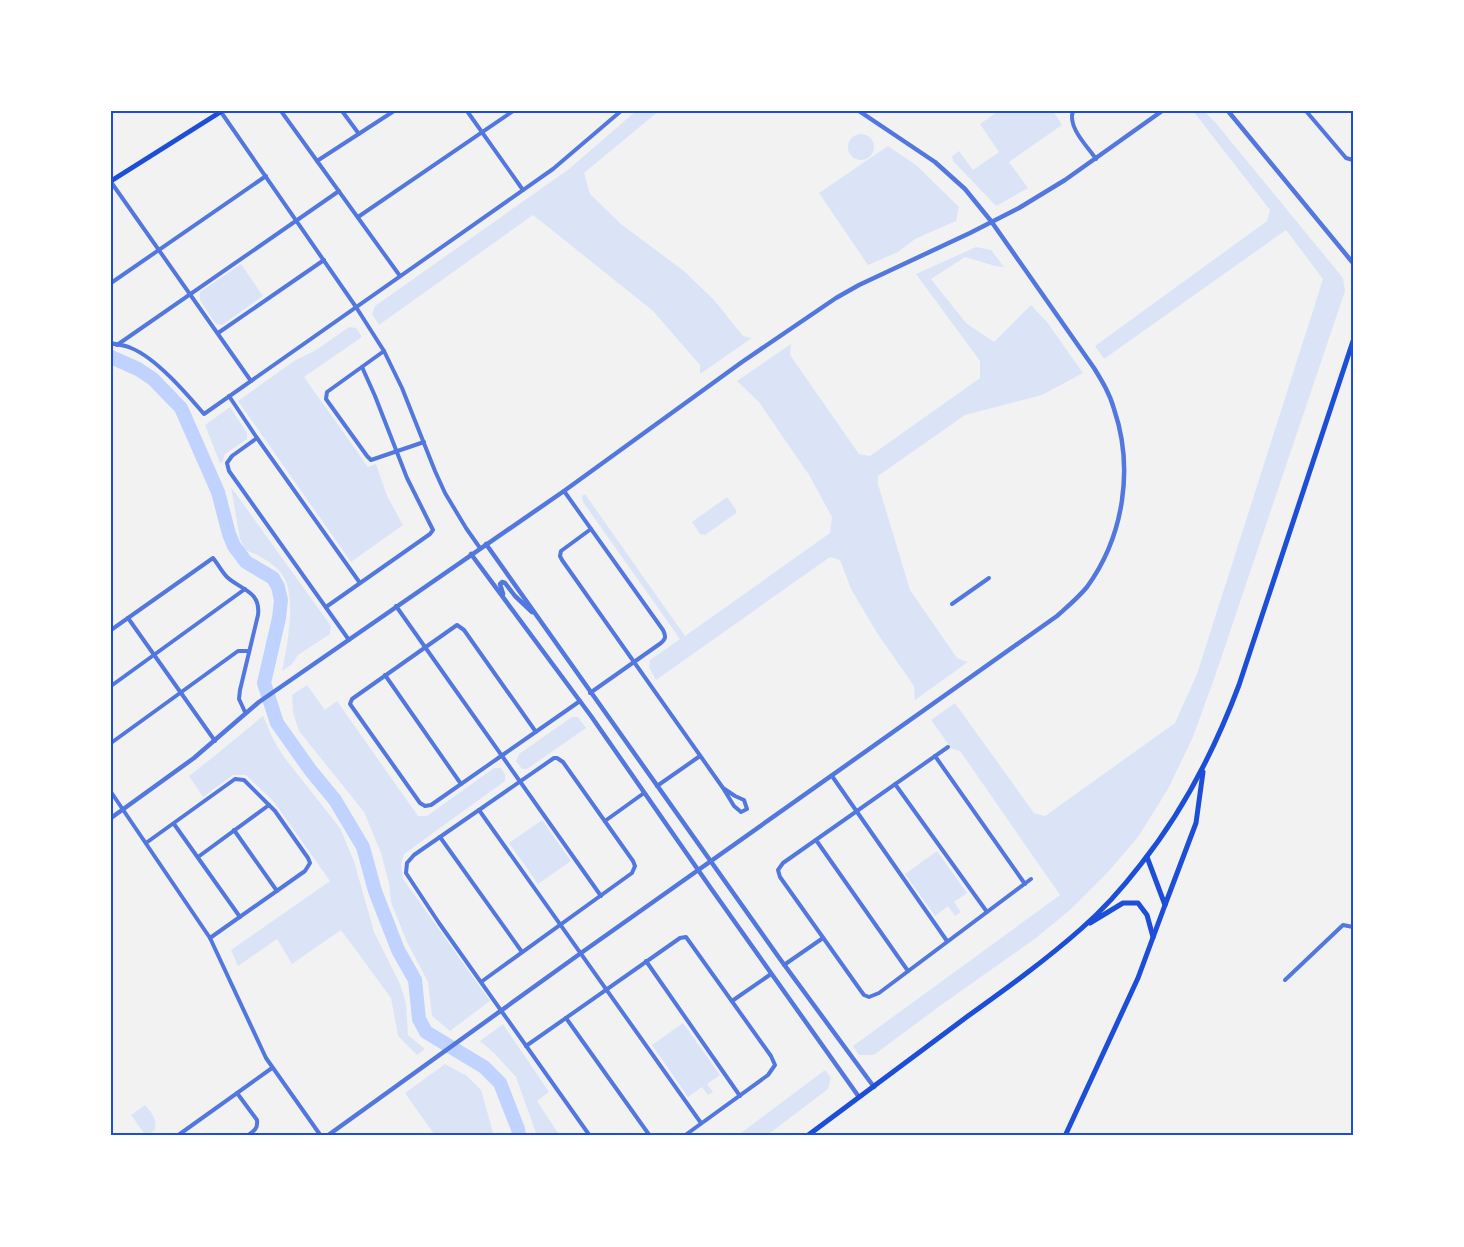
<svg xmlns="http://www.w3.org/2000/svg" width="1464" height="1247" viewBox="0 0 1464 1247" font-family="'Varela Round',sans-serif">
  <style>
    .green { fill: #dbe4f7 }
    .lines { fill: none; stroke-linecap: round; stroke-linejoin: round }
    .river { stroke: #bfd3fe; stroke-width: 14 }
    .minor { stroke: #5277de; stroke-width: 4 }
    .tertiary { stroke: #5277de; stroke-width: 4.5 }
    .secondary { stroke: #1d4ed8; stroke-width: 5 }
    .neatline { fill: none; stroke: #1d4ed8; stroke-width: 2 }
  </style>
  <rect width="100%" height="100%" fill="#f2f2f2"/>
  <g class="green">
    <path d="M636,111H659L584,173L590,194L621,224L684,271L714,300L743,336L752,338L700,374V365L653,311L533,215L379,325L372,314L375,306L569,169Z"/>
    <path d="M999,111H1053L1062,125L1009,162L1028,188L996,206L953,161L952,156L959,151L973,170L999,152L980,124Z"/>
    <path d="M1193,111L1205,112L1215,122L1343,278L1345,291L1214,679L1193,737L1168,789L1138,837L1108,872L1070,910L1036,938L937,1008L874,1055H859L853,1046L1060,895L960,751L952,749L931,720L955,703L1034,813L1045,816L1175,723L1197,674L1323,279L1286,230L1104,359L1095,346L1267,221L1270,210Z"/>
    <circle cx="861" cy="147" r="13"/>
    <path d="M888,146L916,165L959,207L956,221L915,239L898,252L868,265L819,193Z"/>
    <path d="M976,247L991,250L1004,267L995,266L965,257L931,279L966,323L994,342L1031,305L1047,322L1083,373L1042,395L965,415L878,476V484L910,590L957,658L968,662L915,700L914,686L877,633L851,589L840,560L830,557L656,680L649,667L650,660L680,639L583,502L582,496L585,494L685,636L830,533L832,517L809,475L759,402L737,381L791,344L790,355L859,454L870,456L980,378V361L916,274Z"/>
    <path d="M241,264L263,296L222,325L215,323L200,300V292Z"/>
    <path d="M349,327L356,328L362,337L304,377L368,467L376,464L387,496L403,525L351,562L238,401L294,361L316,350Z"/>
    <path d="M230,407L247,433V439L225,454L222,463H220L205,425Z"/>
    <path d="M231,487L331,626L330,634L298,655L291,665L282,671C287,646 298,594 281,573C273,563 257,554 245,550L240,539Z"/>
    <path d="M727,497L736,510V513L705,535L700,534L692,522Z"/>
    <path d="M307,685L325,710L337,701L418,816H427L494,768H501L505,775V781L404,854L401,864L403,879L490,1001L450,1031L432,1016L428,982L407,942L391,902L389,883L381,853L364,812L299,731L293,712L292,695Z"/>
    <path d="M263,716L273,739L284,757L340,828L354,861L374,932L400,984L406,1003L408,1035L425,1049L417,1055L398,1036L391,998L341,930L292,964L277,939L238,966L231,950L330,881L274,802L246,775H233L203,797L189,776C214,757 238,736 263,716Z"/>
    <path d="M572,717H578L586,728L527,769H522L516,761L519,754Z"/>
    <path d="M542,820L571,861L538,884L509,843Z"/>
    <path d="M937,851L967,893L954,902L961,912L955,916L948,906L935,916L905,874Z"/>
    <path d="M683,1023L720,1075L707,1084L713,1092L708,1095L702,1087L688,1097L652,1045Z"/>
    <path d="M503,1024L549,1092L537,1101L560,1136H537L516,1077L494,1053L480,1041Z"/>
    <path d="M445,1064L467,1076L481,1090L494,1136H432L434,1134L405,1093Z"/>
    <path d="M825,1070L831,1078L828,1089L766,1136H737Z"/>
    <path d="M145,1105C152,1113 157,1119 155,1130L146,1136L131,1115Z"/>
  </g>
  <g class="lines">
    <path class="river" d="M111,357L138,369L153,379L181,408L218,492L229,534L234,546L246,562L273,578L278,587L281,600L279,618L264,683L277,723L311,771L335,800L363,847L375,891L398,950L415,980L419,1019L426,1032L484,1067L500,1083L518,1129L519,1136"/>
    <g class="minor">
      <path d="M281,111L400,276"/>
      <path d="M342,111L359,134"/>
      <path d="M467,111L523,190"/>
      <path d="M1073,111C1067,127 1088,147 1096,159"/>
      <path d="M1306,111L1346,158L1353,160"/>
      <path d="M221,112L356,307L384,351L402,388L435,471L445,493L466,528L480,548"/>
      <path d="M317,161L394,111"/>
      <path d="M111,182L251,381"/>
      <path d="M358,217L513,111"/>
      <path d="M111,283L266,176"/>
      <path d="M218,333L324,260"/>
      <path d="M111,343C117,345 125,345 131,348C156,358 186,393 204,414L553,169L621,111"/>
      <path d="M117,345L339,191"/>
      <path d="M384,351L327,392L326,399L367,456L371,460L424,442"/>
      <path d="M229,396L257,438L232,456L227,463L229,471L349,640"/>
      <path d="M257,438L360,583"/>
      <path d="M564,491L663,630C666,636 666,639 661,643L590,693"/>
      <path d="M591,529L561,551L560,556L562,560L723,788L734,806L741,812L747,809L744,800L735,796L723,788"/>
      <path d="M952,604L989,578"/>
      <path d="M396,606L601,896"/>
      <path d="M326,607L430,534L433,530L407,478L375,396L362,367"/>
      <path d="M128,618L215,741"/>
      <path d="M111,630L213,558C218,564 222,572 227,577C241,590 261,591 258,615L240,690L239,699L245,712"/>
      <path d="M385,675L461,784"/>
      <path d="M111,686L245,589"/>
      <path d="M536,732L464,630L457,625L352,699L350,704L420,803L425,806L431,805C481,770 530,736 580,701"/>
      <path d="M111,743L238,651H249"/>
      <path d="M948,747L783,863L778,870L780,877L861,991L864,995L869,997L879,993L1031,879"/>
      <path d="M935,756L1025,884"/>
      <path d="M832,776L947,941"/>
      <path d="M895,784L987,912"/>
      <path d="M657,786L700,756"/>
      <path d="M111,792L210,938L266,1058L321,1136"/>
      <path d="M479,810L701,1123"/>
      <path d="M605,821L644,793"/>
      <path d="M174,824L240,917"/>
      <path d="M234,830L277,891"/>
      <path d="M440,837L522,952"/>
      <path d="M816,840L908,971"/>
      <path d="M146,843L235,779L244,780L275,811L308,858L310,863L305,871L210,938"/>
      <path d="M198,857L269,805"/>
      <path d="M646,961L740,1096"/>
      <path d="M784,965L823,938"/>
      <path d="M1285,980L1343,925L1353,927"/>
      <path d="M481,982L632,873L635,866L633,861L563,762L557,758H554L414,855L407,863L406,873L439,923L590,1136"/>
      <path d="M732,1001L771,974"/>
      <path d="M566,1018L650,1136"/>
      <path d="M526,1046L680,938L686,937L771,1056L775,1065L768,1075L684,1136"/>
      <path d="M237,1093L257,1120C258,1129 254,1131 247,1136"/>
      <path d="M177,1136L272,1068"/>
    </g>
    <g class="tertiary">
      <path d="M1228,111L1353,263"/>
      <path d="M486,544L780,959L874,1087"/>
      <path d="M471,554L591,716L710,887L859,1097"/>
      <path d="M503,594L500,584L502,582L505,583L515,596L532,612"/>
      <path d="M111,818L194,758L259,702L564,491L742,362L836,298L859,285L970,233L1019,208L1065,180L1162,111"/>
      <path d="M327,1136L581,953L1057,616C1067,607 1078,598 1087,587C1124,536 1134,468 1114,409C1110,394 1102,381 1094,368L991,221L965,189L935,162L859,111"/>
    </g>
    <g class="secondary">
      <path d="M111,181L222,111"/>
      <path d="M1165,905L1196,823L1203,772"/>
      <path d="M1090,923L1123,903H1138L1147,915L1153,937"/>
      <path d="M807,1136C861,1096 914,1056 968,1016C1007,988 1046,960 1082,928C1104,909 1124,886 1141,864C1184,810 1215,749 1239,685L1353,341"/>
      <path d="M1065,1136L1138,978L1165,905L1147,857"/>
    </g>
  </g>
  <rect width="1464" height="1247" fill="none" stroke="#ffffff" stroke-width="225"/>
  <rect x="112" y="112" width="1240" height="1022" class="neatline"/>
</svg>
